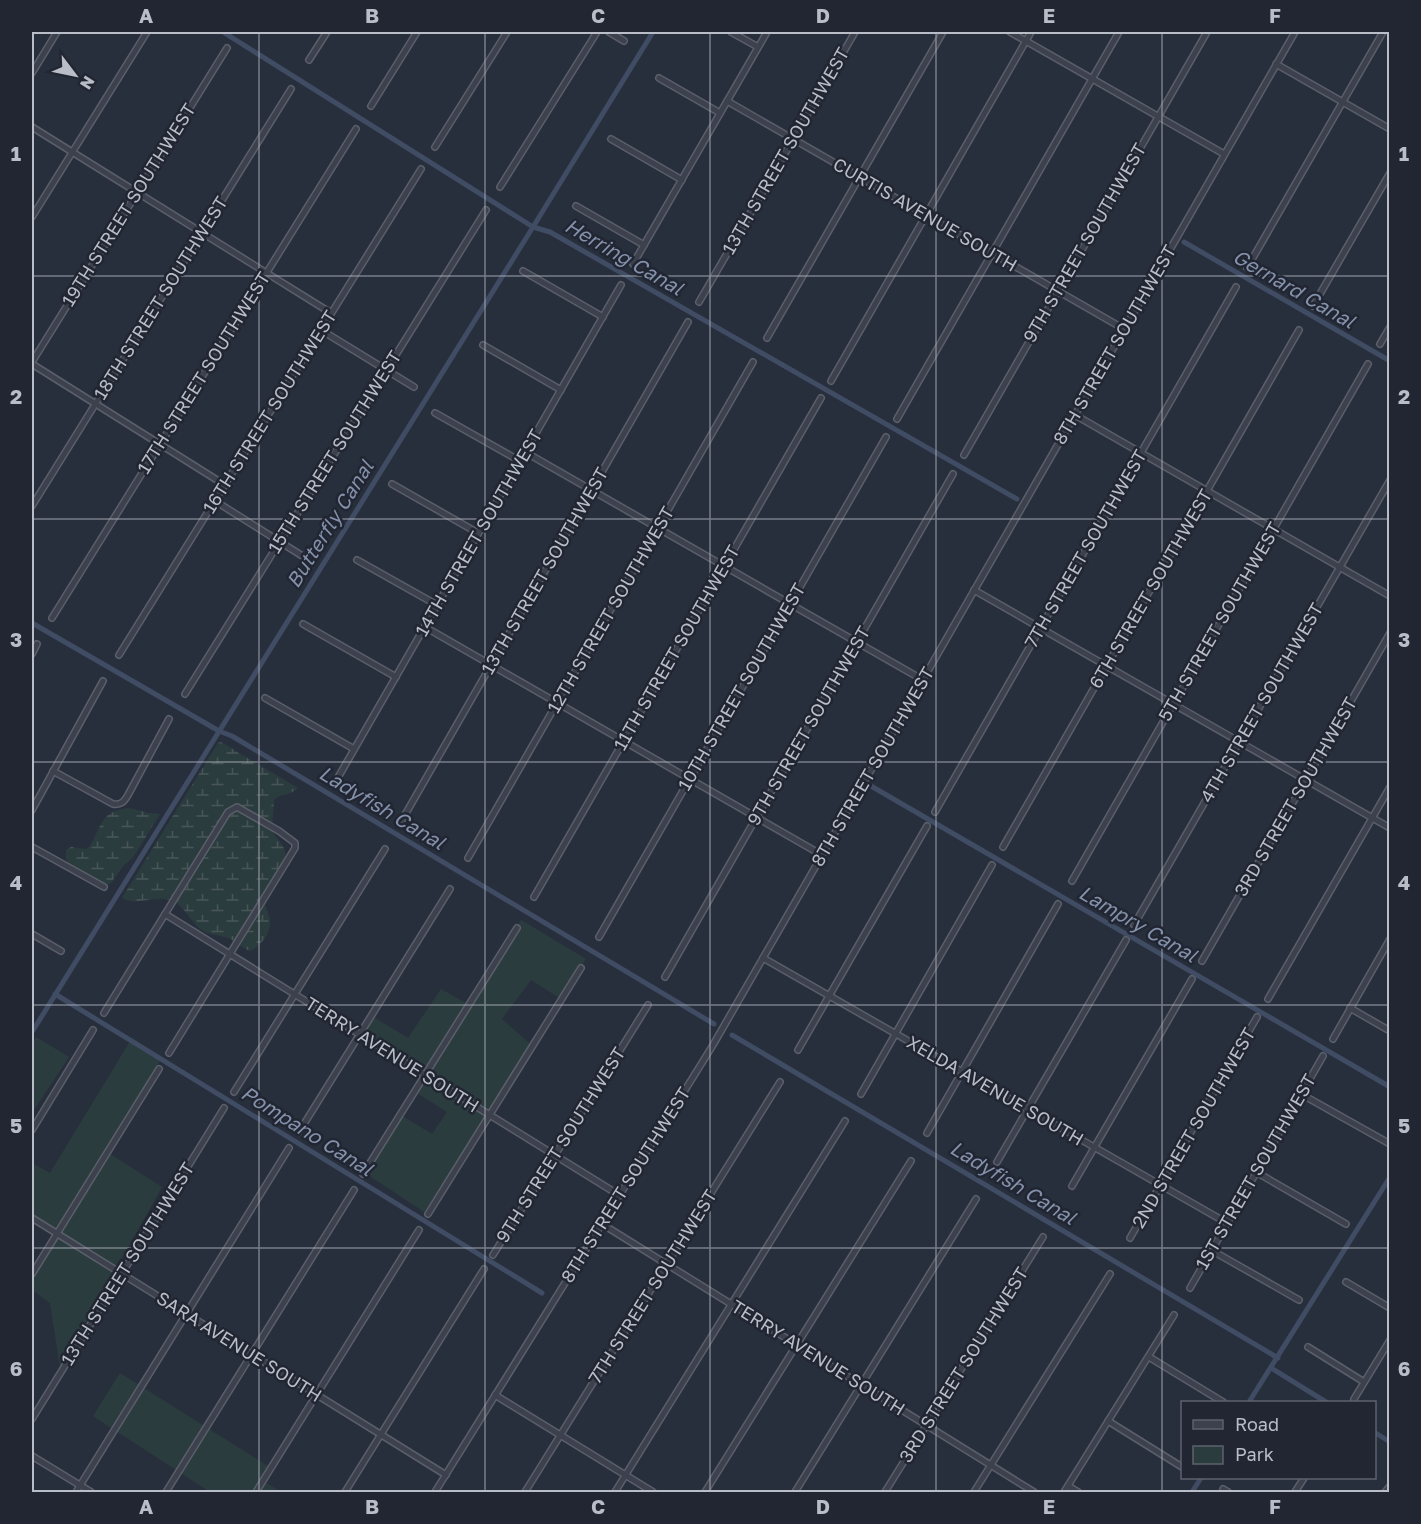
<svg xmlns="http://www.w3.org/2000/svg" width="1421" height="1524" viewBox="0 0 1421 1524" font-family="'Golos Text',sans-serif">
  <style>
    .green { fill: #2b3c3e }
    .wetland { fill: url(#wetland-marsh) }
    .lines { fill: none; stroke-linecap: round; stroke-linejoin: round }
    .canal { stroke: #404c63; stroke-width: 5 }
    .minor-casing { stroke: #5a5f6a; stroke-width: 8 }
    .minor { stroke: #3c414d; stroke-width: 5 }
    .grid { fill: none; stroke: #b8bdc7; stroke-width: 1.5; stroke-opacity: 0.55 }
    .labels { text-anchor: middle; stroke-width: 5; stroke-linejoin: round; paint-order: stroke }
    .street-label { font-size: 18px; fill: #b8bdc7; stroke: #212632 }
    .water-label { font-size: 20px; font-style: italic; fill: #8491ab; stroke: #212632 }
    .neatline { fill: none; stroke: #b8bdc7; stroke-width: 2 }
    .grid-label { font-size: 20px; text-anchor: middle; font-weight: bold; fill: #b8bdc7 }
  </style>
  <defs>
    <pattern id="wetland-marsh" width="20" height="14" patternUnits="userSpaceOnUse" patternTransform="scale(1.5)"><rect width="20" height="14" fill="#2b3c3e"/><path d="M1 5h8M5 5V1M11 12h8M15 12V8" fill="none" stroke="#485658"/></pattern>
  </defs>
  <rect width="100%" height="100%" fill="#282f3c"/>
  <g class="green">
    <path d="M521,920L586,959L561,999L531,980L502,1019L534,1047L424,1212L362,1171L399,1114L432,1134L447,1112L415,1092L426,1076L358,1034L372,1016L408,1038L441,989L468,1004Z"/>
    <path d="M36,1037L69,1057L32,1113V1043Z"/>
    <path d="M132,1038L162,1057L107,1152L162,1187L60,1368L50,1303L32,1290V1277L56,1237L32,1222V1163L50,1173Z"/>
    <path d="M120,1373L271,1468L263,1481L281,1492H210L93,1416Z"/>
  </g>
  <g class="wetland">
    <path d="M221,742L298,788C290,796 281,793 274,800C274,808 271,827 273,832C277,841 287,845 285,857C283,871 272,881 267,894C262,906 269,911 270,921C271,933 261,946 250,951C242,948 237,942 230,939C220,934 208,936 199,928C190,920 184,906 173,901C155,894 138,907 122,898L218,743Z"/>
    <path d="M128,808C139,810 149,814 160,814L134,856L123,866L111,883L105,885L71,866L66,859V850L71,847L87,849C98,838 98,819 113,812C117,810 123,809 128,808Z"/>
  </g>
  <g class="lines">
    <g class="canal">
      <path d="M223,32L533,227L550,232L1017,499"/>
      <path d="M1184,242L1390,361"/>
      <path d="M32,623L219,731L232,736L714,1024"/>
      <path d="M871,786L1390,1087"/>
      <path d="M55,994L542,1293"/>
      <path d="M32,1032L533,227L653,32"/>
      <path d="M732,1035L1278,1358"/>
      <path d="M1271,1368L1326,1402"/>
      <path d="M1249,1402L1390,1177"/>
      <path d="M1374,1432L1390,1442"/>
      <path d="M1192,1492L1201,1478"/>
    </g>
    <defs>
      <g id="minor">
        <path d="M609,32L624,41"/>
        <path d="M731,32L758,47"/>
        <path d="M1010,32L1224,154"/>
        <path d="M309,60L327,32"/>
        <path d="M1276,64L1390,129"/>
        <path d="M32,73L57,32"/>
        <path d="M659,78L720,113"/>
        <path d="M727,101L1124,329"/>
        <path d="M371,106L417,32"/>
        <path d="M32,127L331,313"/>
        <path d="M611,139L682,180"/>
        <path d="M435,147L507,32"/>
        <path d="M500,187L597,32"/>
        <path d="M576,206L644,245"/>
        <path d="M32,217L147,32"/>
        <path d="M633,264L767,32"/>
        <path d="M1247,268L1383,32"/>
        <path d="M523,271L603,317"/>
        <path d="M699,302L855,32"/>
        <path d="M1313,306L1390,173"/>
        <path d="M321,330L414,387"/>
        <path d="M767,338L943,32"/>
        <path d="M1380,344L1390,327"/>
        <path d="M483,345L561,390"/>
        <path d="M32,362L227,48"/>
        <path d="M32,364L225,485"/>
        <path d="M831,381L1031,32"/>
        <path d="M435,413L520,461"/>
        <path d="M1075,415L1390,596"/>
        <path d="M897,419L1119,32"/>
        <path d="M525,452L923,680"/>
        <path d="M964,455L1207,32"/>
        <path d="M392,484L478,533"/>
        <path d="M215,501L304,557"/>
        <path d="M32,506L291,89"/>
        <path d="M357,560L437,605"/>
        <path d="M974,590L1390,828"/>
        <path d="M52,618L356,129"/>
        <path d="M303,624L396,677"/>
        <path d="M425,627L822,855"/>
        <path d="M32,654L37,644"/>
        <path d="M119,655L421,169"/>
        <path d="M185,694L486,210"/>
        <path d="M265,698L354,749"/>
        <path d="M53,771L113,804C121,805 124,802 128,795L169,719"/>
        <path d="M336,781L621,285"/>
        <path d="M32,810L103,681"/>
        <path d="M935,812L1236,287"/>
        <path d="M402,820L688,322"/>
        <path d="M32,847L104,887"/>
        <path d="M1003,847L1299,330"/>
        <path d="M468,858L753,362"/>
        <path d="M1072,881L1368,364"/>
        <path d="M534,897L821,398"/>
        <path d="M165,914L619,1195"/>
        <path d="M1134,925L1390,480"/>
        <path d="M32,934L61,951"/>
        <path d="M599,937L886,437"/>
        <path d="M763,958L1227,1223"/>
        <path d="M1202,961L1390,633"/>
        <path d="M665,977L953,474"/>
        <path d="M1268,999L1390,787"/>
        <path d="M1350,1008L1390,1031"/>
        <path d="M104,1013L228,812L237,807L279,831L295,843V848L169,1053"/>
        <path d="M1333,1039L1390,939"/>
        <path d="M798,1050L927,826"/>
        <path d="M234,1092L385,849"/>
        <path d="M861,1094L992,865"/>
        <path d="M1301,1094L1390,1144"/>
        <path d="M32,1130L93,1030"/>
        <path d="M299,1132L450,889"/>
        <path d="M927,1133L1058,904"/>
        <path d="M997,1162L1126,940"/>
        <path d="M1256,1172L1346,1224"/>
        <path d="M363,1174L517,928"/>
        <path d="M1072,1186L1192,979"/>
        <path d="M428,1214L581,968"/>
        <path d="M32,1218L446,1475"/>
        <path d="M602,1224L1034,1492"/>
        <path d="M1130,1238L1257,1017"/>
        <path d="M1211,1250L1299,1300"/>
        <path d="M493,1255L648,1005"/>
        <path d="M32,1274L159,1069"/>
        <path d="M1346,1282L1390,1308"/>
        <path d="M1190,1288L1323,1056"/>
        <path d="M1308,1347L1364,1382"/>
        <path d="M1149,1357L1223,1402"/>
        <path d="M495,1395L653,1492"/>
        <path d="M1354,1399L1390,1340"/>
        <path d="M32,1419L224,1108"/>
        <path d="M1108,1421L1182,1467"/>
        <path d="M32,1456L91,1492"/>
        <path d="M1068,1486L1078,1492"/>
        <path d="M1223,1489L1228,1492"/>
        <path d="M76,1492L289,1148"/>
        <path d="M166,1492L354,1190"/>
        <path d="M256,1492L419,1230"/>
        <path d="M345,1492L484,1269"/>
        <path d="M435,1492L713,1045L1295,32"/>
        <path d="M525,1492L780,1082"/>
        <path d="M615,1492L845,1121"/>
        <path d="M705,1492L911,1161"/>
        <path d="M795,1492L976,1199"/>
        <path d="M885,1492L1043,1237"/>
        <path d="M974,1492L1110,1274"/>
        <path d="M1064,1492L1174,1315"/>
        <path d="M1295,1492L1304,1478"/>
        <path d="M1385,1492L1390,1486"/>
      </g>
    </defs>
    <use href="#minor" class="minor-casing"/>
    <use href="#minor" class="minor"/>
  </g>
  <path class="grid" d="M259,32V1492M485,32V1492M710,32V1492M936,32V1492M1162,32V1492M32,276H1390M32,519H1390M32,762H1390M32,1005H1390M32,1248H1390"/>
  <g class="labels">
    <g class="street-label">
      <text transform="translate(786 151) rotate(-60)" y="6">13TH STREET SOUTHWEST</text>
      <text transform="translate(129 205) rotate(-58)" y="6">19TH STREET SOUTHWEST</text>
      <text transform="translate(925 215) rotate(30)" y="6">CURTIS AVENUE SOUTH</text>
      <text transform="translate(1085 243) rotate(-60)" y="6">9TH STREET SOUTHWEST</text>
      <text transform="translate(161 298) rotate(-58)" y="6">18TH STREET SOUTHWEST</text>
      <text transform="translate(1115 345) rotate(-60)" y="6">8TH STREET SOUTHWEST</text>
      <text transform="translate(204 373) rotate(-58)" y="6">17TH STREET SOUTHWEST</text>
      <text transform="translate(270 412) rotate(-58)" y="6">16TH STREET SOUTHWEST</text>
      <text transform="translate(335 452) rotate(-58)" y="6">15TH STREET SOUTHWEST</text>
      <text transform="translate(479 533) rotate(-60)" y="6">14TH STREET SOUTHWEST</text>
      <text transform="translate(1086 549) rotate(-60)" y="6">7TH STREET SOUTHWEST</text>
      <text transform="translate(545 571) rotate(-60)" y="6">13TH STREET SOUTHWEST</text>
      <text transform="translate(1151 589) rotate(-60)" y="6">6TH STREET SOUTHWEST</text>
      <text transform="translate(611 610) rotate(-60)" y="6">12TH STREET SOUTHWEST</text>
      <text transform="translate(1220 622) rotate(-60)" y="6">5TH STREET SOUTHWEST</text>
      <text transform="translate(677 648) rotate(-60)" y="6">11TH STREET SOUTHWEST</text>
      <text transform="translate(742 687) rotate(-60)" y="6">10TH STREET SOUTHWEST</text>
      <text transform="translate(1262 703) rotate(-60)" y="6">4TH STREET SOUTHWEST</text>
      <text transform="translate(809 726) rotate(-60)" y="6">9TH STREET SOUTHWEST</text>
      <text transform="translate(873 767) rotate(-60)" y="6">8TH STREET SOUTHWEST</text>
      <text transform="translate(1296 797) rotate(-60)" y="6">3RD STREET SOUTHWEST</text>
      <text transform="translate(392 1055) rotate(32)" y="6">TERRY AVENUE SOUTH</text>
      <text transform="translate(995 1091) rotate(30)" y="6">XELDA AVENUE SOUTH</text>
      <text transform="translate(1194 1128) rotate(-60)" y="6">2ND STREET SOUTHWEST</text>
      <text transform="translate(561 1145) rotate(-58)" y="6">9TH STREET SOUTHWEST</text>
      <text transform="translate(1256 1172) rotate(-60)" y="6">1ST STREET SOUTHWEST</text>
      <text transform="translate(626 1185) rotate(-58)" y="6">8TH STREET SOUTHWEST</text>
      <text transform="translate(128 1264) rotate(-58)" y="6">13TH STREET SOUTHWEST</text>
      <text transform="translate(653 1287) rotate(-58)" y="6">7TH STREET SOUTHWEST</text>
      <text transform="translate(239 1347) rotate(32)" y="6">SARA AVENUE SOUTH</text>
      <text transform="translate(818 1358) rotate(32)" y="6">TERRY AVENUE SOUTH</text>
      <text transform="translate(964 1365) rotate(-58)" y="6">3RD STREET SOUTHWEST</text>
    </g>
    <g class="water-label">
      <text transform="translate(624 257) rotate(30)" y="7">Herring Canal</text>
      <text transform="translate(1294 289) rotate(30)" y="7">Gernard Canal</text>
      <text transform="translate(330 524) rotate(-58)" y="7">Butterfly Canal</text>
      <text transform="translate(382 808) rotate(31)" y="7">Ladyfish Canal</text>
      <text transform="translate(1138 924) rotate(30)" y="7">Lampry Canal</text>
      <text transform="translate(307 1131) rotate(32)" y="7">Pompano Canal</text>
      <text transform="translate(1013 1183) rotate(31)" y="7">Ladyfish Canal</text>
    </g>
  </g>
  <rect width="1421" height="1524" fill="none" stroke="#212632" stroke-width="66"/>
  <rect x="1181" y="1401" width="195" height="78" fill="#212632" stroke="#5d626e" stroke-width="1.5"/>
  <rect x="1193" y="1420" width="30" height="9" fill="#3c414d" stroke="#5d626e" stroke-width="1.5"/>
  <text x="1235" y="1431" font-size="18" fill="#b8bdc7">Road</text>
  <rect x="1193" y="1446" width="30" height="18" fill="#2b3c3e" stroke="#5d626e" stroke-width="1.5"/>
  <text x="1235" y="1461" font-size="18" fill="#b8bdc7">Park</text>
  <g transform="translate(75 75) rotate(122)" stroke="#212632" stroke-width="4.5" paint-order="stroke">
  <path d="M0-4.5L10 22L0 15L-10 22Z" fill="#b8bdc7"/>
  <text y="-9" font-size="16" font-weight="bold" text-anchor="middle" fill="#b8bdc7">N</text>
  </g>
  <rect x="33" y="33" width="1355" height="1458" class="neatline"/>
  <g class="grid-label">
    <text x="146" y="23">A</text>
    <text x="372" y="23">B</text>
    <text x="598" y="23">C</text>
    <text x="823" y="23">D</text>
    <text x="1049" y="23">E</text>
    <text x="1275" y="23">F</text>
    <text x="16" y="161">1</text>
    <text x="1404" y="161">1</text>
    <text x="16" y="404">2</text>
    <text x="1404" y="404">2</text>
    <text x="16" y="647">3</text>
    <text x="1404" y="647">3</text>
    <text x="16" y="890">4</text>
    <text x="1404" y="890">4</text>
    <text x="16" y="1133">5</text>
    <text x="1404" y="1133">5</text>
    <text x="16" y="1376">6</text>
    <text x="1404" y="1376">6</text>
    <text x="146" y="1514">A</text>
    <text x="372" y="1514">B</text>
    <text x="598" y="1514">C</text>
    <text x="823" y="1514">D</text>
    <text x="1049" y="1514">E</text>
    <text x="1275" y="1514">F</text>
  </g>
</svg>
